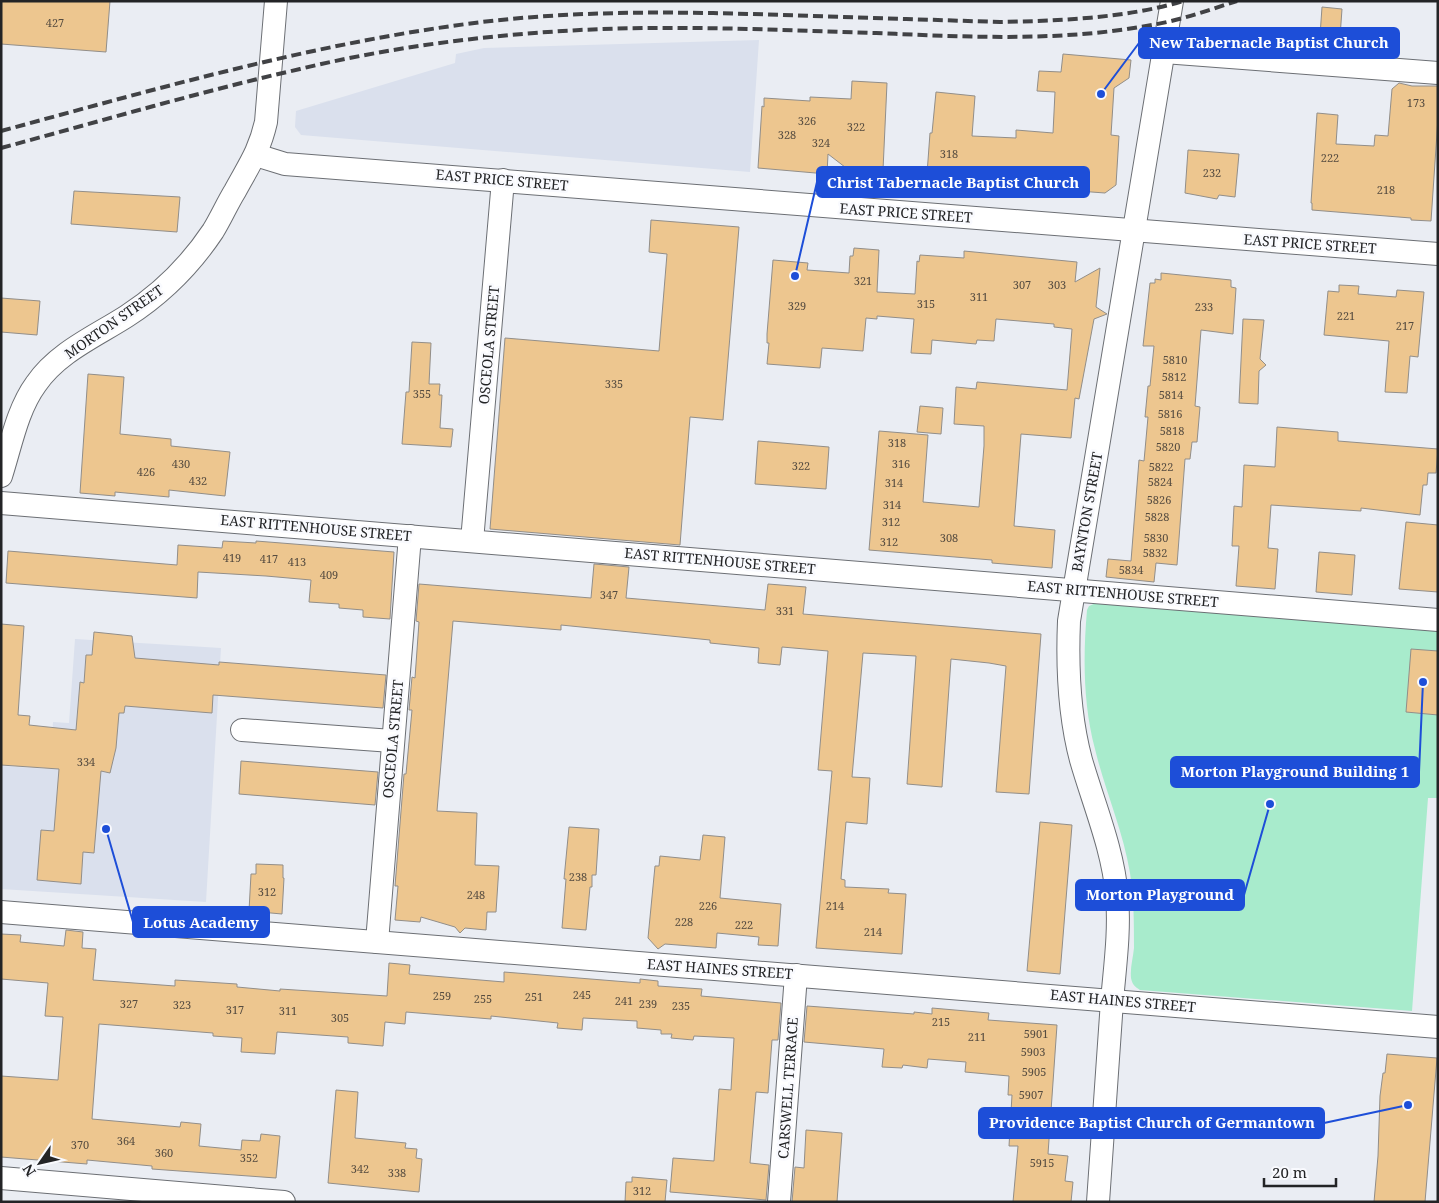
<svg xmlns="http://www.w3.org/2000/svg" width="1439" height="1203" viewBox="0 0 1439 1203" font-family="'Noto Serif',serif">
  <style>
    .built { fill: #dae0ed }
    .green { fill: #a8ebcc }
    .building { fill: #edc68f; stroke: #928e89 }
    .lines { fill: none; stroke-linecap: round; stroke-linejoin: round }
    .street-casing { stroke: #6c6f74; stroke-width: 24 }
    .street { stroke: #fff; stroke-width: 22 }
    .rail { stroke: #414245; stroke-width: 4; stroke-dasharray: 10 5; stroke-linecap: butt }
    .labels { text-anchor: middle; stroke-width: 5; stroke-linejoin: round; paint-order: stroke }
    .number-label { font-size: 11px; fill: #564c40 }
    .street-label { font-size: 14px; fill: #232426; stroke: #f9fafe }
    .leader { fill: none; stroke: #1d4ed8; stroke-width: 2 }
    .callout-dot { fill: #1d4ed8; stroke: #f9fafe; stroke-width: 2 }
    .callout { fill: #1d4ed8; stroke: #1d4ed8; stroke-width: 2 }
    .callout-label { font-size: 15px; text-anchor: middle; font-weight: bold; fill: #fff }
  </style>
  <rect width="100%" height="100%" fill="#eaedf3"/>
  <g class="built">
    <path d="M759,40L750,172L301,135L295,127L296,111L455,63L456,54L484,48Z"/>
    <path d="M75,639L221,648L206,902L1,889V766L50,769L53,722L69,723Z"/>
  </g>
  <path class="green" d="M1096,603L1438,631V798H1428L1412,1011L1140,990C1135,987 1132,984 1131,978C1130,968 1133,958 1134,948C1134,923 1134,898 1130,873C1123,830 1105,791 1095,749C1083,704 1083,656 1087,610L1089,606Z"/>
  <g class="building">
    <path d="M1,1H110L106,52L1,44Z"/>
    <path d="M1322,7L1342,9L1339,51L1319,50Z"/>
    <path d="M1063,54L1131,60L1129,78L1114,88L1111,135L1119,136L1116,185L1105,193L929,180V174H927L930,133H932L936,92L975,96L972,136L1016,138V130L1053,133L1055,92L1037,91L1039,71L1061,72Z"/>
    <path d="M852,81L887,83L883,170L879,169L878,176L854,174L828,154L827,174L758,168L762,106L764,107V98L810,101V97L851,99Z"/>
    <path d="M1399,83L1412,86H1438V118L1431,221L1411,220V218L1312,210V203H1311L1317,113L1338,115L1336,144L1374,146L1375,135L1388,136L1392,89Z"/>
    <path d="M1188,150L1239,154L1235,197L1219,195L1217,199L1185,193Z"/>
    <path d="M74,191L180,197L177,232L71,224Z"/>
    <path d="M651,220L739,227L723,420L690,417L680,545L490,529L505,338L659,351L667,254L649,252Z"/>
    <path d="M854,248L879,250L877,292L915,294L917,261L919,262L920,255L964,258V251L1077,262L1075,282L1100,268L1096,307L1107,314L1094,319L1079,399L1075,398L1071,438L1021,434L1014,526L1055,530L1052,568L992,563V560L869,550L879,431L928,435L923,502L979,507L984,446V426L954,424L956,387L976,389L977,382L1067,390L1072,329L1054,327V324L996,319L994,341L977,340L976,344L932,340L931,354L911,353L914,319L877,316V319L866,318L863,351L822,348L820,368L767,364L769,343H767V334L773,260L808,263L807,270L849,273L850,256H853Z"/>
    <path d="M1161,273L1231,280V287L1236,288L1233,334L1201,330L1195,406L1200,407L1197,442H1192L1190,459H1185L1177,565L1156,563L1154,582L1106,577L1108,559L1131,561L1139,460L1144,461L1148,417H1145L1148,386H1150L1154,346H1143L1150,283H1155V279L1161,280Z"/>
    <path d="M1339,285L1359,286L1358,294L1396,297L1397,290L1424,292L1418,357L1410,356L1407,393L1385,392L1389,341L1324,335L1328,291L1339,292Z"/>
    <path d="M1,298L40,301L37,335L1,332Z"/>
    <path d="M1243,319L1264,320L1260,359L1266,365L1259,371L1258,404L1239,403Z"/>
    <path d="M412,342L431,343L429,384H440L439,395H442L440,428L453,429L451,447L402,444L406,392H409Z"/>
    <path d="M88,374L124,377L120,434L171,439V446L230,452L225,496L169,490V497L115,492V496L80,493Z"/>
    <path d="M920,406L943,408L941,434L917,432Z"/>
    <path d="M1277,427L1338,432V441L1438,449L1436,473H1428L1427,485H1423L1420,515L1361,508V511L1271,505L1268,548L1278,549L1275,589L1236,586L1239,546H1232L1234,506L1242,507L1244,465L1275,467Z"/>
    <path d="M758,441L829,447L826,489L755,484Z"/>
    <path d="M1406,522L1438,525V592L1399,589Z"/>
    <path d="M223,541L256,543V541L394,552L390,619L363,617V610L339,608V604L309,602L311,580L266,576L198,572L197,598L6,583L8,551L177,565L178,545L222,548Z"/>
    <path d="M1319,552L1355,555L1352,595L1316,592Z"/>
    <path d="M594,564L629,567L626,598L765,610L768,584L806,587L803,614L1041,634L1029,794L996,792L1006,666L989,663L951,659L942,787L907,784L916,656L863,653L852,777L870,778L867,824L846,822L841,879L845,880V887L889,889L888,893L906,894L902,954L816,948L832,771L818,770L828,651L782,647L780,665L758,663L759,648L710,643V640L561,625V630L453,621L437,811L477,813L475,865L499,866L496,912H487L486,930L465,928L460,933L455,927L421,917L420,922L395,920L398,886H395L404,774H406L412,710H409L412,677L415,678L419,622L416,621L419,584L591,598Z"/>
    <path d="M1,624L24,626L18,715L30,716L29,725L76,730L80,682L84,683L86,655H92L94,632L132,636L135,658L219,665V662L386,675L383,708L213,695L212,713L125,706L124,713H119L116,748L110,773L101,771L94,853L83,852L81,884L37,880L41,830L54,831L59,769L1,765Z"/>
    <path d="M1411,649L1438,651V715L1406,712Z"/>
    <path d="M241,761L378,772L375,805L239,794Z"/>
    <path d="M1040,822L1072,825L1060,974L1027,971Z"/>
    <path d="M569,827L599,829L596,875H592V887H590L586,930L562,928L566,879H564Z"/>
    <path d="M703,835L725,837L720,898L781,904L778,946L758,945L759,937L717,933L716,948L665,944L658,949L648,938L655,866H659L660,856L700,860Z"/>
    <path d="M256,864L283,865V878H284L282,914L249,911L251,874H256Z"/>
    <path d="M66,930L83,932L82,948L96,949L93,980L175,986V980L237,984V987L280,991V989L387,996L389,963L410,965L409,974L504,982V972L640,983V979L658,981V986L702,989L701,996L781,1003L778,1040H772L768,1093L756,1092L750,1163L769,1165L766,1200L670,1192L673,1158L714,1161L719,1089L731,1090L734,1038L694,1036L693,1040L671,1038L672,1034H661V1030L637,1028V1021L583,1018L582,1030L557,1028L558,1023L491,1016V1019L406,1012L405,1024L385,1022L383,1046L348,1043V1037L277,1032L275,1054L241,1052L242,1038L213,1036V1033L99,1024L92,1119L180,1127L181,1122L201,1124L199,1146L241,1150L242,1140L260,1141L261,1134L280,1136L276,1178L152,1169V1166L87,1160V1164L1,1157V1076L58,1080L63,1017L45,1016L48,983L1,979V934L21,935L20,942L64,946Z"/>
    <path d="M807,1006L914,1014V1012L932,1014V1008L989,1013L988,1020L1057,1025L1048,1154L1068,1156L1065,1181L1073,1182L1071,1202H1013L1018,1146H1009L1012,1095H1008L1009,1076L965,1072L966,1062L928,1059L927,1068L903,1065L902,1068L882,1067L884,1049L804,1042Z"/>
    <path d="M1387,1054L1437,1058L1425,1202H1374L1378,1156L1380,1096L1383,1073H1385Z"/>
    <path d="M336,1090L358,1092L355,1138L406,1143L405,1148L417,1149L416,1158L422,1159L419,1192L328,1183Z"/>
    <path d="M806,1130L842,1133L837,1202H792L795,1167L804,1168Z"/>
    <path d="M632,1177L667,1180L665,1202H625L626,1182H632Z"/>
  </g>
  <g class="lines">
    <defs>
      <g id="street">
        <path d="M1164,52L1438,73"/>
        <path d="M256,155L285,164L1438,254"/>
        <path d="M1,476C11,445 17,410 36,384C58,352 96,336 127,316C161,294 191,264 213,231C221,218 227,204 235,191C249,165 259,152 266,122L276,1"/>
        <path d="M1,503L1438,620"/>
        <path d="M472,541L503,180"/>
        <path d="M242,730L392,741"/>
        <path d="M1,912L1438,1027"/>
        <path d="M377,942L410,536"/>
        <path d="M1,1178L284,1202"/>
        <path d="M779,1202L796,975"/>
        <path d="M1098,1202C1103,1135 1107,1068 1112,1001C1115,966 1120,931 1117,896C1113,849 1094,805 1081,760C1069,715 1067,668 1069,621L1172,1"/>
      </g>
    </defs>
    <use href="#street" class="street-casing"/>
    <use href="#street" class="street"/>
    <g class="rail">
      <path d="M1,131C160,88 318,42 482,22C591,9 702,12 812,16C875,18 937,20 1000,22C1057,21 1128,18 1183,1"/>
      <path d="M1,148C101,121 199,92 300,69C391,47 486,35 580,30C678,25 777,30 876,33C968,37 1060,42 1152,25C1181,20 1209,10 1237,1"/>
    </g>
  </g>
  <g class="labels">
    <g class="number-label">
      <text x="55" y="27">427</text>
      <text x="1416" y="107">173</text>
      <text x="807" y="125">326</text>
      <text x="856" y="131">322</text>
      <text x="787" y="139">328</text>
      <text x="821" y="147">324</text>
      <text x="949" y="158">318</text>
      <text x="1330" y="162">222</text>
      <text x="1212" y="177">232</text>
      <text x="1386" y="194">218</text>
      <text x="863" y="285">321</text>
      <text x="1022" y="289">307</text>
      <text x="1057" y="289">303</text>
      <text x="979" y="301">311</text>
      <text x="926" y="308">315</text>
      <text x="797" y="310">329</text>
      <text x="1204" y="311">233</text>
      <text x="1346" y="320">221</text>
      <text x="1405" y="330">217</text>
      <text x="1175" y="364">5810</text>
      <text x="1174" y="381">5812</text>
      <text x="614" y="388">335</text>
      <text x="422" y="398">355</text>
      <text x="1171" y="399">5814</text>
      <text x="1170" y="418">5816</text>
      <text x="1172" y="435">5818</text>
      <text x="897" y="447">318</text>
      <text x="1168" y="451">5820</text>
      <text x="181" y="468">430</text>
      <text x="901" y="468">316</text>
      <text x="801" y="470">322</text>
      <text x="1161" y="471">5822</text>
      <text x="146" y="476">426</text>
      <text x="198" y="485">432</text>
      <text x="1160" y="486">5824</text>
      <text x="894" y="487">314</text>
      <text x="1159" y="504">5826</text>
      <text x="892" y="509">314</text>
      <text x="1157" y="521">5828</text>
      <text x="891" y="526">312</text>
      <text x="949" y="542">308</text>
      <text x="1156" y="542">5830</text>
      <text x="889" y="546">312</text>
      <text x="1155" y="557">5832</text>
      <text x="232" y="562">419</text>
      <text x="269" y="563">417</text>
      <text x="297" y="566">413</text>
      <text x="1131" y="574">5834</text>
      <text x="329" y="579">409</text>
      <text x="609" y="599">347</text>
      <text x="785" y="615">331</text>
      <text x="86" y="766">334</text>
      <text x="578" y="881">238</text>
      <text x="267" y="896">312</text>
      <text x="476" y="899">248</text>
      <text x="708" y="910">226</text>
      <text x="835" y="910">214</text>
      <text x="684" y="926">228</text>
      <text x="744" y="929">222</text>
      <text x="873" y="936">214</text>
      <text x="582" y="999">245</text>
      <text x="442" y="1000">259</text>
      <text x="534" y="1001">251</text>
      <text x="483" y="1003">255</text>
      <text x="624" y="1005">241</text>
      <text x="129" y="1008">327</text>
      <text x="648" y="1008">239</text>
      <text x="182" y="1009">323</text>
      <text x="681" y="1010">235</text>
      <text x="235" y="1014">317</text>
      <text x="288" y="1015">311</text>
      <text x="340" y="1022">305</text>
      <text x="941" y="1026">215</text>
      <text x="1036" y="1038">5901</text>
      <text x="977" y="1041">211</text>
      <text x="1033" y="1056">5903</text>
      <text x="1034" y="1076">5905</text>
      <text x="1031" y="1099">5907</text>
      <text x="126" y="1145">364</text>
      <text x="80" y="1149">370</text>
      <text x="164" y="1157">360</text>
      <text x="249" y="1162">352</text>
      <text x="1042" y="1167">5915</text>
      <text x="360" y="1173">342</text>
      <text x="397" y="1177">338</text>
      <text x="642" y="1195">312</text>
    </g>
    <g class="street-label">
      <text transform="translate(502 180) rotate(5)" y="5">EAST PRICE STREET</text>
      <text transform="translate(906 213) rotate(4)" y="5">EAST PRICE STREET</text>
      <text transform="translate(1310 244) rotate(4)" y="5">EAST PRICE STREET</text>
      <text transform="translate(114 322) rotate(-35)" y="5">MORTON STREET</text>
      <text transform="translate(489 345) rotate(-85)" y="5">OSCEOLA STREET</text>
      <text transform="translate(1087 512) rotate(-80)" y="5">BAYNTON STREET</text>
      <text transform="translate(316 528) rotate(5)" y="5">EAST RITTENHOUSE STREET</text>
      <text transform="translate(720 561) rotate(5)" y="5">EAST RITTENHOUSE STREET</text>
      <text transform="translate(1123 594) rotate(5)" y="5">EAST RITTENHOUSE STREET</text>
      <text transform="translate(393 739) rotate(-85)" y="5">OSCEOLA STREET</text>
      <text transform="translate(720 969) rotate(4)" y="5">EAST HAINES STREET</text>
      <text transform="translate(1123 1001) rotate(5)" y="5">EAST HAINES STREET</text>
      <text transform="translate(788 1088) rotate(-86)" y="5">CARSWELL TERRACE</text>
    </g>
  </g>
  <path class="leader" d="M1101 94L1139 43M795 276L817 182M1423 682L1419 772M1270 804L1244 895M106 829L133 922M1408 1105L1324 1123"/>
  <g class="callout-dot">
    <circle cx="1101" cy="94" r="5"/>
    <circle cx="795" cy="276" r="5"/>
    <circle cx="1423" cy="682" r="5"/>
    <circle cx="1270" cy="804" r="5"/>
    <circle cx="106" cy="829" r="5"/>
    <circle cx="1408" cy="1105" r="5"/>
  </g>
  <g class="callout">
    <rect x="1139" y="28" width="260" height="30" rx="5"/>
    <rect x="817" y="167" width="272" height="30" rx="5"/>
    <rect x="1171" y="757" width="248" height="30" rx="5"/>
    <rect x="1076" y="880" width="168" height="30" rx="5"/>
    <rect x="133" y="907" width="136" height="30" rx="5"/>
    <rect x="979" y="1108" width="345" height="30" rx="5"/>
  </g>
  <g class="callout-label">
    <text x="1269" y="48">New Tabernacle Baptist Church</text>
    <text x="953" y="188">Christ Tabernacle Baptist Church</text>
    <text x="1295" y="777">Morton Playground Building 1</text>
    <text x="1160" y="900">Morton Playground</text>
    <text x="201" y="928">Lotus Academy</text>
    <text x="1152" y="1128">Providence Baptist Church of Germantown</text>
  </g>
  <rect width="1439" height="1203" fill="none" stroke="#232426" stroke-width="5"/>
  <g transform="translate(40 1163) rotate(236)" stroke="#f9fafe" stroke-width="4" paint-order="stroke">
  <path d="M0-4L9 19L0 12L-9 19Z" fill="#232426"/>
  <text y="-8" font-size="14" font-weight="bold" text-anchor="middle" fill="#232426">N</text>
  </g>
  <path d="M1264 1178v8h72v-8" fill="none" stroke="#232426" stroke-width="2.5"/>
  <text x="1272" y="1178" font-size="15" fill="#232426" stroke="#f9fafe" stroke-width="4" paint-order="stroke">20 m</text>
</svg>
